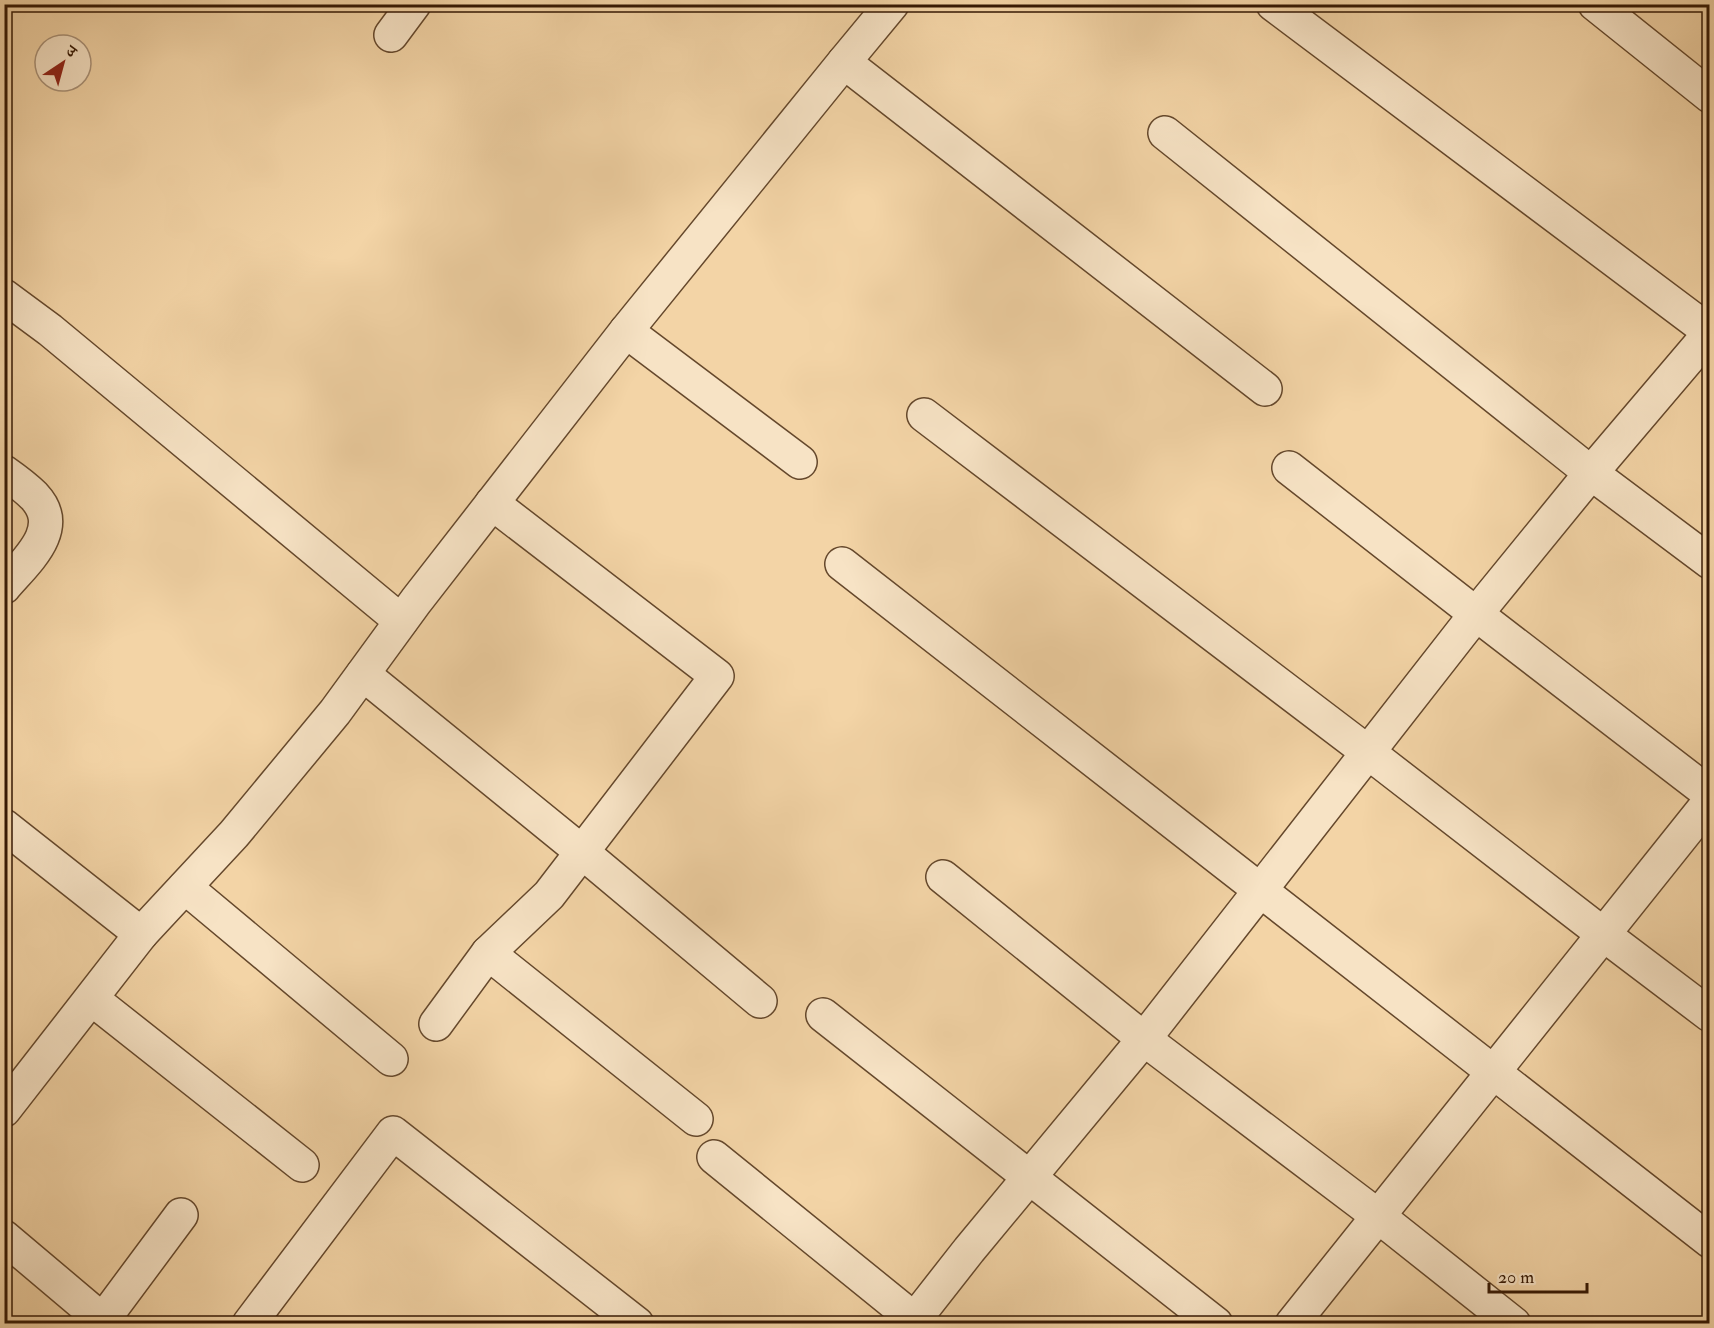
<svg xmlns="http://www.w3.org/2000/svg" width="1714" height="1328" viewBox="0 0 1714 1328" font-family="'IM FELL Double Pica','Noto Serif Devanagari',serif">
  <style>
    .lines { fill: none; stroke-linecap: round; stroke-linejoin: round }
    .minor-casing { stroke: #65482c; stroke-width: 36 }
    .tertiary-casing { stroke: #65482c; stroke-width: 36 }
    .minor { stroke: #f7e3c5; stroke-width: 33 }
    .tertiary { stroke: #f7e3c5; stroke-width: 33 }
  </style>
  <rect width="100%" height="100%" fill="#f3d4a6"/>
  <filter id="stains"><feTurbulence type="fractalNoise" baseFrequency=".00333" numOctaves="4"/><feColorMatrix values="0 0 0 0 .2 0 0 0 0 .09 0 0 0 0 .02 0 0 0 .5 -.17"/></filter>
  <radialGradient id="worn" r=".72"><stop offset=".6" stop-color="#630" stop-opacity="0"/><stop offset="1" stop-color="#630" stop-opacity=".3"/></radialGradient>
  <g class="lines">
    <defs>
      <g id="minor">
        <path d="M1273,4L1710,332"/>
        <path d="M1595,4L1710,96"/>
        <path d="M391,35L414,4"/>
        <path d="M844,62L1265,389"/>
        <path d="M1165,133L1591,473L1710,562"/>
        <path d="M4,296L50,330L401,621"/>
        <path d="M626,331L800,462"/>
        <path d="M924,415L1369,753L1603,934L1710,1015"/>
        <path d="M1289,468L1476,614L1710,794"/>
        <path d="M4,472C14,479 25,487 34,496C65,529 26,561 4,587"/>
        <path d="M842,564L1710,1241"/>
        <path d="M363,674L582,852L760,1001"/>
        <path d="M4,826L141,934"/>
        <path d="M943,877L1144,1039L1378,1216L1514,1324"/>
        <path d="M185,887L391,1059"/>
        <path d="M488,953L696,1119"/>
        <path d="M92,999L302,1165"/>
        <path d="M823,1015L1216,1324"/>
        <path d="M436,1024L488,953L549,895L717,676L492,503"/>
        <path d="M714,1157L920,1324"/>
        <path d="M4,1237L107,1324"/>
        <path d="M103,1320L181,1215"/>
        <path d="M249,1324L393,1133L637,1324"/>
        <path d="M911,1324L969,1250L1144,1039L1476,614L1591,473L1710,333"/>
        <path d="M1292,1324L1710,801"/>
      </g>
      <path id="tertiary" d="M4,1110L141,934L234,834L335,712L416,601L626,331L844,62L892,4"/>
    </defs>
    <use href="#minor" class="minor-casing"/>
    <use href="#tertiary" class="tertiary-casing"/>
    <use href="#minor" class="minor"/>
    <use href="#tertiary" class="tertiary"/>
  </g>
  <rect width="1714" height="1328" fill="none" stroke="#f3d4a6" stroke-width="24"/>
  <rect x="6" y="6" width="1702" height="1316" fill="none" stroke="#361904" stroke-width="3"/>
  <rect x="12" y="12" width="1690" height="1304" fill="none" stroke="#361904" stroke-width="1.5"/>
  <g transform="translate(63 63) rotate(36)"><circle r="28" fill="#f7e3c5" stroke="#aa9278" stroke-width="1.5"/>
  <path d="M0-4.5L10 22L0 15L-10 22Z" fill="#8f2418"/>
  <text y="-9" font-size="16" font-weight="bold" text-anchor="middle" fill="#361904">उ</text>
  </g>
  <path d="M1489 1283v9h98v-9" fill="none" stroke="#361904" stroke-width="3"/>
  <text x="1498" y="1283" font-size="18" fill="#361904" stroke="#f7e3c5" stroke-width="4.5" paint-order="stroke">20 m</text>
  <rect width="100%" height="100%" filter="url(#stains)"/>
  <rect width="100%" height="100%" fill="url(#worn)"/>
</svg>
